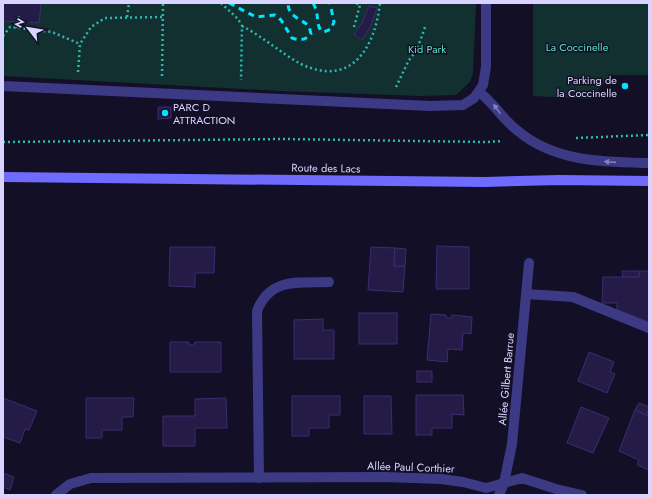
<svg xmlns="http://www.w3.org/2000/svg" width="652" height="498" viewBox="0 0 652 498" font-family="Jost,sans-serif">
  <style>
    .green { fill: #12302f }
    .building { fill: #241b47; stroke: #3b2d73 }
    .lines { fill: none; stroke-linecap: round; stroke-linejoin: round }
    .path { stroke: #2fb8b0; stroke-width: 2.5; stroke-dasharray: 2 3; stroke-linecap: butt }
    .service { stroke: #3d3a85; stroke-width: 10 }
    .minor { stroke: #3d3a85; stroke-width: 10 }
    .secondary { stroke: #6f6bff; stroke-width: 10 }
    .rail { stroke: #00e5ff; stroke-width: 3; stroke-dasharray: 6 5; stroke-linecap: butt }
    .oneway { fill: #837fbc }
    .poi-dot { fill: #00e5ff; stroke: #130f26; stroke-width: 1.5 }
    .labels { text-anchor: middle; stroke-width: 3; stroke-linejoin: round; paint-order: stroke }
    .park-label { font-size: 11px; fill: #5fe0c0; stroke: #130f26 }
    .poi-label { font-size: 11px; fill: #d9d4ff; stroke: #130f26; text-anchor: end }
    .street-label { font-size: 11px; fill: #d9d4ff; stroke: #130f26 }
  </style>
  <rect width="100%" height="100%" fill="#130f26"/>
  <g class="green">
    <path d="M3,3H476L473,73L470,82L456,95L420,96L280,91L3,76Z"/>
    <path d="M533,3H649V75H611L591,99L533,96Z"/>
  </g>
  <g class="building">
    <path d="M3,3H41L39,23L3,21Z"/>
    <path d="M369,6L377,8L371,26L362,40L354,34L362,23Z"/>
    <path d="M158,107H171V118L158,119Z"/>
    <path d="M437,246L469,247V289H436Z"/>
    <path d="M170,247H215L214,273H195V287L169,286Z"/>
    <path d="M371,247L395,248L394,266H405L403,292L368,290Z"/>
    <path d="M395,248L406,249L405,266H394Z"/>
    <path d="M622,271H640L639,277H623Z"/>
    <path d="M640,271H649V322L617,310V303H602L603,277H639Z"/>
    <rect x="359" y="313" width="38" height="31"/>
    <path d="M431,314L446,315L447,318H452V315L472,317L471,334L463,333L462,350L448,349L447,362L427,360Z"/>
    <path d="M323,319V330H334V359H294V320Z"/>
    <path d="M170,342H189V345H194L195,342H221V372H170Z"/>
    <path d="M589,352L614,362L610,372L615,374L607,393L578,381Z"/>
    <rect x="417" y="371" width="15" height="11"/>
    <path d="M416,395H463L464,415L452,414V428H432V435H416Z"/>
    <path d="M292,396H340V415H329V428H309V436H292Z"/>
    <path d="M364,396H391L392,434H364Z"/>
    <path d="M3,398L37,411L29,430L25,429L20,443L3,437Z"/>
    <path d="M86,398H134L133,417H122V430H102V438H86Z"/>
    <path d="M226,398L227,428H195V446H163V416H195V399Z"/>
    <path d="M639,403L649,407L647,415L635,410Z"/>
    <path d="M581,407L609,418L593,453L567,443Z"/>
    <path d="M635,410L649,416V470L637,465L639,460L619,451Z"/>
    <path d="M3,473L14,477L10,490L3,487Z"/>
  </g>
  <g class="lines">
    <g class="path">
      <path d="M221,3L238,19L242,26L241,80"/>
      <path d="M127,17L129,3"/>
      <path d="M242,26C262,36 282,54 301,64C351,88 375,48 380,3"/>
      <path d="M354,27L360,5L356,3"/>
      <path d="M17,28L19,13"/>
      <path d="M3,36L10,27L52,32L80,44"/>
      <path d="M78,72L80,44L91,27L105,18L163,17"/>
      <path d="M162,76L163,3"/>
      <path d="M396,87L409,60L417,50L425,27"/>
      <path d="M576,138L649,135"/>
      <path d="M3,142L283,139L486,142L503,141"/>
    </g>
    <g class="service">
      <path d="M3,86L430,106L463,105L474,98L483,85L486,67V3"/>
      <path d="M479,92C495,104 502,119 518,131C555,162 603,162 649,163"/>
    </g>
    <g class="minor">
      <path d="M526,294L573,297L649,328"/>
      <path d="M259,478L257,311C270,277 299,283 329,282"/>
      <path d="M56,495L70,484L91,478L384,477L441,479L463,482L486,488L522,478L556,489L582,495"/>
      <path d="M499,495L504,483L512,444L529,263"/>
    </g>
    <path class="secondary" d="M3,177L484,182L559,180L649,181"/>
    <g class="rail">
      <path d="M229,3L256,17L275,15L281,20L292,38C301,41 305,40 311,34L309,26C300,18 288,17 288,3"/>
      <path d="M313,3C320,15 315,21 321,31L324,32L331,29L334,22L330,3"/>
    </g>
  </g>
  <defs><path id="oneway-solid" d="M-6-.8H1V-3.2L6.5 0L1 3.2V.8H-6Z"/></defs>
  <g class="oneway">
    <use href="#oneway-solid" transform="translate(497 109) rotate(-126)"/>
    <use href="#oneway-solid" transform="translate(610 162) rotate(-176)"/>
  </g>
  <g class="poi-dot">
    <circle cx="625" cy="86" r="4"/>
    <circle cx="165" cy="113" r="4"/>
  </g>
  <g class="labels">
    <g class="park-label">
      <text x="577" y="51">La Coccinelle</text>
      <text x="427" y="53">Kid Park</text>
    </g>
    <g class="poi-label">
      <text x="617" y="84">Parking de<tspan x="617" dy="13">la Coccinelle</tspan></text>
      <text x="173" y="111" text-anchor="start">PARC D<tspan x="173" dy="13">ATTRACTION</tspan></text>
    </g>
    <g class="street-label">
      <text transform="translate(326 168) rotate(1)" y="4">Route des Lacs</text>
      <text transform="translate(506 379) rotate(-85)" y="4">Allée Gilbert Barrue</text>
      <text transform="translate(411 467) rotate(2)" y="4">Allée Paul Corthier</text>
    </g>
  </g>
  <rect width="652" height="498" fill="none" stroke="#d9d4ff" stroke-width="8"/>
  <g transform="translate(28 28) rotate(301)" stroke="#130f26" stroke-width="3" paint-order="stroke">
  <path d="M0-3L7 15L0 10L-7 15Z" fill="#d9d4ff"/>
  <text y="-6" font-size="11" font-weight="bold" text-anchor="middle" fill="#d9d4ff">N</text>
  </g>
</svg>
